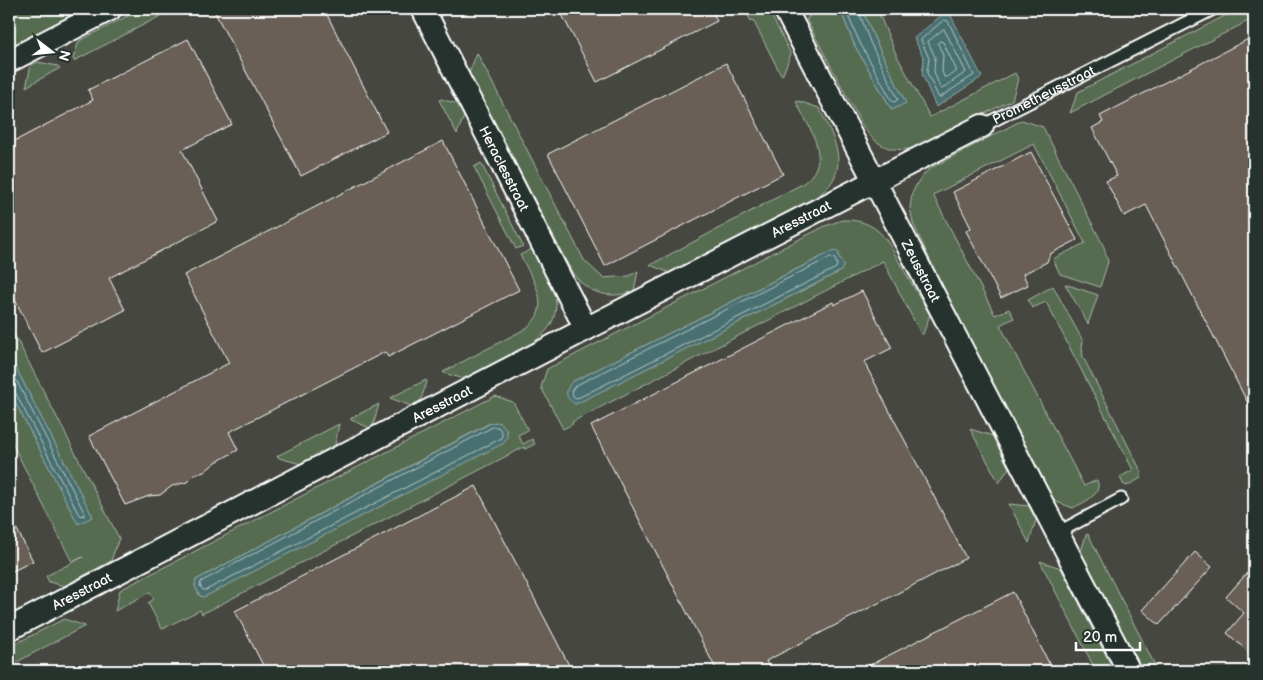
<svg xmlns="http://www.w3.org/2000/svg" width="1263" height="680" viewBox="0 0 1263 680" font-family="'Balsamiq Sans',sans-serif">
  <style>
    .built { fill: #44463f }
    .green { fill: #566c51; stroke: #aab6a8; fill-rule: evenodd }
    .water { fill: #4a6f6f; stroke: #92a9a9 }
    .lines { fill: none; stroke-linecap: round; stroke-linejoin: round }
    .shore { stroke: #b7c5c5; stroke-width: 1 }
    .building { fill: #6a5e56; stroke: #fff }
    .lane-casing { stroke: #fff; stroke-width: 15 }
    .street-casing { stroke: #fff; stroke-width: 26 }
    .lane { stroke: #26332d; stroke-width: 11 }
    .street { stroke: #26332d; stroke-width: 22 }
    .labels { text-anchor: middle; stroke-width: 4; stroke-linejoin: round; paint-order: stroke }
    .street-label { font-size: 14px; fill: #fff; stroke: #26332d }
  </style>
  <rect width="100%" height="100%" fill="#343c35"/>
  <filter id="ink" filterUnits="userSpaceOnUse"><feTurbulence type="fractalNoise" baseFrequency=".02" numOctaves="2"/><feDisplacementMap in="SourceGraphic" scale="10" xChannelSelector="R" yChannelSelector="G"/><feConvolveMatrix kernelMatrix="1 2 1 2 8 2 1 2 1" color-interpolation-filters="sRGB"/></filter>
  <g filter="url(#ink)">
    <rect class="built" x="9" y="9" width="1245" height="662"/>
    <g class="green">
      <path d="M9,9H92L9,51Z"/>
      <path d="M141,9H174L74,61L73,58L79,41Z"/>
      <path d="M744,9H768L791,54L783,74L781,75L753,20L751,21Z"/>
      <path d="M806,9H840L855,46L892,110L905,102L875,40L862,9H877L896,54L930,117L1015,73L1018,79L1012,100C993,109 975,119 957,129C922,146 889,167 862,125L806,19L809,17Z"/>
      <path d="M1238,9H1254V18L1070,113L1078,92Z"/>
      <path d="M477,53L584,260L603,278L629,276L638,271L634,291C610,300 587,294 572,272L469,73Z"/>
      <path d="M38,62L58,66L60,68L26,87L31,65Z"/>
      <path d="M441,99L461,105L465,114L457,134L439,100Z"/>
      <path d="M798,101L819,108C836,141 854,174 813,199L670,273L650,265L802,184C835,161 809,128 796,102Z"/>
      <path d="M1022,120L1043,127L1104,247L1108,262L1100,287L1060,274L1053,259L1085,243L1034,144L933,195L995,315L1009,309L1014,318L1000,325L1084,486L1097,480C1103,495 1084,502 1073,508L1051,500L945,293L913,223L910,208L912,193L919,180L929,169Z"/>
      <path d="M481,163L523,246L516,249L474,167Z"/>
      <path d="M842,220C879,219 887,240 902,267C911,283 921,299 930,315L923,334H921L883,261L572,422L573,424L563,429L541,387L547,369L825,226ZM833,251L839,254H838L841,261V271L575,404L572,382Z"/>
      <path d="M534,248L554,289C564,329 535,343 505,358C492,365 478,372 464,379L444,373L443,372L525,329C555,308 532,279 520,255Z"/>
      <path d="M1065,284L1098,295L1088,324Z"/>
      <path d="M1053,286L1083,341L1082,347L1083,357L1141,471V478L1127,486L1123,484L1120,477L1133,470L1046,302L1032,308L1028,300Z"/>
      <path d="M9,324L119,538L111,561L64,586L49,582L46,576L83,557L72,562L9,437V390L78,523L92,516L9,355Z"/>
      <path d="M426,380L427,382L420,402L411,406L390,398Z"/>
      <path d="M495,396L513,402L528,430L518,435L523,444L532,439L535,444L525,449L524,447L202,614L200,610L162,629L148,603L154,599L150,592L115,611L120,590ZM500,423L507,431L200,596L195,586L196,580L488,424Z"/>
      <path d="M379,404L373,426L370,428L351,420V418Z"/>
      <path d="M339,424L335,446L301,464L279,458L277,456Z"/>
      <path d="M970,429L993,436L1009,468L999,483Z"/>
      <path d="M1009,504L1029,506L1036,520L1029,543Z"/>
      <path d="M1088,534L1158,671H1140L1080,555L1086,535Z"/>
      <path d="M1040,561L1061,568L1114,671H1096Z"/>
      <path d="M64,619L85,626L9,666V647Z"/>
    </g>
    <g class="water">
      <path d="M840,9H862L875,40L906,103L892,110L855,46Z"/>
      <path d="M948,10L982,77L936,107L922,74L924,59L914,38Z"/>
      <path d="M836,251L840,254L838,255L844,265L841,271L582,401L575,404C565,398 564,391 572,382L831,252Z"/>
      <path d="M9,355L93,517L78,524L9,390Z"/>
      <path d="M497,422C504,424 508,430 507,437L504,443L204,597L200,596L195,586L196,580L491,423Z"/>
    </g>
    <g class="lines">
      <g class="shore">
        <path d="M845,9L860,43L892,101L895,102L898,99L870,42L858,9"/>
        <path d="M944,20L948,21L974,75L939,98L927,73L929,58L921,40Z"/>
        <path d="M944,29L966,72L942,89L940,87L934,72L935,57L928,42Z"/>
        <path d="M940,41L943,42L956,69V72L946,77H944L942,71L943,55L938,44Z"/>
        <path d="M831,257L834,258L837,264L836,268L580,397L576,398L573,396L572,390L575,386Z"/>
        <path d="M9,366L84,512V516L79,515L15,392L9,389"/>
        <path d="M493,427H498L502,432V436L500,439L206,590H203L200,586L201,582Z"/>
      </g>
    </g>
    <g class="building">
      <path d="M213,9H324L387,132L301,176Z"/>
      <path d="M559,9H711L717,21L597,82Z"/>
      <path d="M1254,36V415L1146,205L1124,216L1106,181L1117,176L1092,128L1103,122L1100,116Z"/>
      <path d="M188,39L232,124L182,150L218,221L109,278L125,310L42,353L9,288V144L93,100L88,90Z"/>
      <path d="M726,63L783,174L605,266L548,154Z"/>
      <path d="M443,141L519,290L388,357L385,352L229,432L238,450L216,462L204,472L194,475L187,482L172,486L160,495L149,496L125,505L89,436L229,363L184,275Z"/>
      <path d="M1031,152L1077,240L1050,254L1047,262L1023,274L1028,285L1001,298L966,231L971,228L953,192Z"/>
      <path d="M862,291L892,348L864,362L966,558L766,661L771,671H717L591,426L833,302L834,305Z"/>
      <path d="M476,486L572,671H266L235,611Z"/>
      <path d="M9,514L33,561L9,573Z"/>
      <path d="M1195,552L1212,567L1159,625L1142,610Z"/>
      <path d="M1254,565V657L1227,633L1244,613L1226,597Z"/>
      <path d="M1013,592L1053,671H858Z"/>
    </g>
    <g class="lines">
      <defs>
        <g id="lane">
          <path id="s1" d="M982,126L1213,9"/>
          <path d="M1057,533L1121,499"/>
        </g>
        <g id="street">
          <path id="s2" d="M423,9L586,329"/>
          <path id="s3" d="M785,9L1129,671"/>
          <path d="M9,61L110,9"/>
          <path id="s4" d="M9,629L586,329L982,126"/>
        </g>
      </defs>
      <use href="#lane" class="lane-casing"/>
      <use href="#street" class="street-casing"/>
      <use href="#lane" class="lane"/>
      <use href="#street" class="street"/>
    </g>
  </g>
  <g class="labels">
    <g class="street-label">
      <text dy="5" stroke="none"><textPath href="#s1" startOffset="69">Prometheusstraat</textPath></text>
      <text dy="5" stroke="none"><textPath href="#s2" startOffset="179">Heraclesstraat</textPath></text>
      <text dy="5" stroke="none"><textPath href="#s4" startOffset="892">Aresstraat</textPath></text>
      <text dy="5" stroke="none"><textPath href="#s3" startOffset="295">Zeusstraat</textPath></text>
      <text dy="5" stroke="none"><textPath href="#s4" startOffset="488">Aresstraat</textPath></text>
      <text dy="5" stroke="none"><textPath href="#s4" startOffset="82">Aresstraat</textPath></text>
    </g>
  </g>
  <rect width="1263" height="680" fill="none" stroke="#26332d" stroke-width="30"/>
  <rect x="15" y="15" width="1233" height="650" fill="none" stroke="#fff" stroke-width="2" filter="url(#ink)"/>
  <g transform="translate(52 52) rotate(106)" stroke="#26332d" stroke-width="4" paint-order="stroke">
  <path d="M0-4L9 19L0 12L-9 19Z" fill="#ffffff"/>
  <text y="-8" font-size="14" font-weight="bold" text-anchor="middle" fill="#ffffff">N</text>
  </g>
  <path d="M1076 642v8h64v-8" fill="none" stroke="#ffffff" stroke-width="2.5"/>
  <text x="1083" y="642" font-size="15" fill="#ffffff" stroke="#26332d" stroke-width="4" paint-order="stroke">20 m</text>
</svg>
